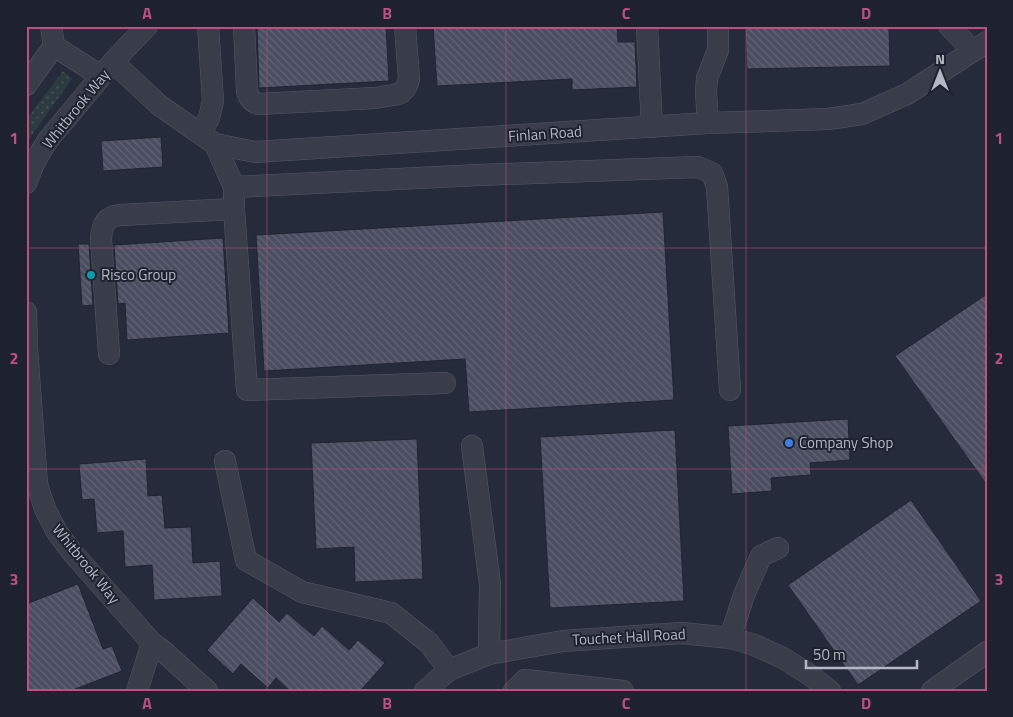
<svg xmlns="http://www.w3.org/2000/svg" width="1013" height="717" viewBox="0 0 1013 717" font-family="'Titillium Web',sans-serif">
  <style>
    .grass { fill: url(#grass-dots) }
    .building { fill: url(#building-back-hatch); stroke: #202431 }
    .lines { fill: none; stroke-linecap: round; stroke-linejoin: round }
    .minor-casing { stroke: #545865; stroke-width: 22 }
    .minor { stroke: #393d4a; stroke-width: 21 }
    .grid { fill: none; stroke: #bd5080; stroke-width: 1; stroke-opacity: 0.55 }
    .culture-dot { fill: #0f9aa8; stroke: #1e222f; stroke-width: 2 }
    .shop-dot { fill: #3f7fe0; stroke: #1e222f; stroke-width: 2 }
    .labels { text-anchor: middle; stroke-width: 4; stroke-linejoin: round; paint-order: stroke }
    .street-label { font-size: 15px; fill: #b4b8c6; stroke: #1e222f }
    .poi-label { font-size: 15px; fill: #b4b8c6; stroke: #1e222f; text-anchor: start }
    .neatline { fill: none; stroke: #bd5080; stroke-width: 2 }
    .grid-label { font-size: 16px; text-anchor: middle; font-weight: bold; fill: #bd5080 }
  </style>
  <defs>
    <pattern id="grass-dots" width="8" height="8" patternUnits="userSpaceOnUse" patternTransform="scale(1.25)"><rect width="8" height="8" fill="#2b3b3f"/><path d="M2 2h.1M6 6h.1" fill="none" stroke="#475559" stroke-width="1.8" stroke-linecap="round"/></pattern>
    <pattern id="building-back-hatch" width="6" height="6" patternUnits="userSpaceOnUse" patternTransform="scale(1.25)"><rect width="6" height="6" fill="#4a4e60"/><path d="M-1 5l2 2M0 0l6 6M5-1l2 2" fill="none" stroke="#626575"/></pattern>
  </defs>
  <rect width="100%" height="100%" fill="#252b3a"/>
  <path class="grass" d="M63,71L72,79L26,143V120Z"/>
  <g class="building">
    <path d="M257,26H386L389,81L259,88Z"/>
    <path d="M433,26H617L618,42H635L637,87L572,90V79L437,86Z"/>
    <path d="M745,26H889L890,66L747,69Z"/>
    <path d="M161,137L163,167L103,171L101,141Z"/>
    <path d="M663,212L674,400L469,412L465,359L264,371L256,235Z"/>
    <path d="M223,238L229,333L127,340L125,303L118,304L114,245Z"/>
    <path d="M78,244H89L93,305L82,306Z"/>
    <path d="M987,294V485L895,356Z"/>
    <path d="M848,419L850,460L810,463L811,475L771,478L772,491L732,494L728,426Z"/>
    <path d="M675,430L684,601L550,608L540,437Z"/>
    <path d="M417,439L423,579L355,582L354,547L316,549L311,443Z"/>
    <path d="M146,459L148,496L162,495L165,528L191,527L193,563L220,561L222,596L154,600L152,565L125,567L123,531L97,533L94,499L82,500L79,464Z"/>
    <path d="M911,500L981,601L858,685L788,585Z"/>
    <path d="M78,584L103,649L112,646L122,671L70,691H26V604Z"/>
    <path d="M253,598L279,622L287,613L314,636L322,626L349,650L358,640L385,663L360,691H290L276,678L268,688L241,664L233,674L207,650Z"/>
  </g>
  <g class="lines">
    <defs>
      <g id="minor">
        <path d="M51,26L54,46L101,76"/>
        <path d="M244,26L247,91C249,98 251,101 258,104L375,98L393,95L401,93L405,89L408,83L409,79L405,26"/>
        <path d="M647,26L652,127"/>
        <path d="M949,26L973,51"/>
        <path d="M113,62L159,105L215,144L255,152L708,123L828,119L862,114L907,94L987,42"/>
        <path d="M26,85L54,46"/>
        <path d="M708,123L706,92L707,78L718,50V26"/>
        <path d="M200,133L209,118L213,101L208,26"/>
        <path d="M215,144L234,187V209L247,390L445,383"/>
        <path d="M26,183L35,161L48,140L113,62L147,26"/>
        <path d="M234,187L479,175L698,167L712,173L717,187L730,390"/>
        <path d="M26,312L27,348L37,484L45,509L57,532L72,552L152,643L163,651L207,691"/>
        <path d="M109,354L101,239C102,225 105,217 120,215L234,209"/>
        <path d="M472,446L490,584L489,654"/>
        <path d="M225,461L246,560L302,592L391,613L429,643L449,670"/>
        <path d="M730,638L744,595L761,556L778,548"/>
        <path d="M137,691L152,643"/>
        <path d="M425,691L449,670L489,654L563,641L682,633L730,638L752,644L783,658L810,675L830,691"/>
        <path d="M514,691L525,680L623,691"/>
        <path d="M932,691L987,652"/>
      </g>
    </defs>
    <use href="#minor" class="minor-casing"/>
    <use href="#minor" class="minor"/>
  </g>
  <path class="grid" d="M267,26V691M506,26V691M746,26V691M26,248H987M26,469H987"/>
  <circle class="culture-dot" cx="91" cy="275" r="5"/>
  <circle class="shop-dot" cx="789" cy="443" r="5"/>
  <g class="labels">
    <g class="street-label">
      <text transform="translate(76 109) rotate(-51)" y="5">Whitbrook Way</text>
      <text transform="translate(545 134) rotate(-4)" y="5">Finlan Road</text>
      <text transform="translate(86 564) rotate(51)" y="5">Whitbrook Way</text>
      <text transform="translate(629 637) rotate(-3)" y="5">Touchet Hall Road</text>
    </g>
    <g class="poi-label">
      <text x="101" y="280">Risco Group</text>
      <text x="799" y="448">Company Shop</text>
    </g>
  </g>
  <rect width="1013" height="717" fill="none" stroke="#1e222f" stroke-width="55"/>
  <g transform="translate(940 72)" stroke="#1e222f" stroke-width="4" paint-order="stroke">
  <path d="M0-4L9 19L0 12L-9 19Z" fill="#b4b8c6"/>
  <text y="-8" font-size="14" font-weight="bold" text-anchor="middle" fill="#b4b8c6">N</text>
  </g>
  <path d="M806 660v8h111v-8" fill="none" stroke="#b4b8c6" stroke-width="2.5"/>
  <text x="813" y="660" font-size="15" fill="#b4b8c6" stroke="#1e222f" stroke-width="4" paint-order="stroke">50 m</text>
  <rect x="28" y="28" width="958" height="662" class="neatline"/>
  <g class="grid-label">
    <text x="147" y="19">A</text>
    <text x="387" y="19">B</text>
    <text x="626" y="19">C</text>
    <text x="866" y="19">D</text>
    <text x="14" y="144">1</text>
    <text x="999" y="144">1</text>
    <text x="14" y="364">2</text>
    <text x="999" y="364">2</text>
    <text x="14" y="585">3</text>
    <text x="999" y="585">3</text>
    <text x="147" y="709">A</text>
    <text x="387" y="709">B</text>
    <text x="626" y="709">C</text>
    <text x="866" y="709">D</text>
  </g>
</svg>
